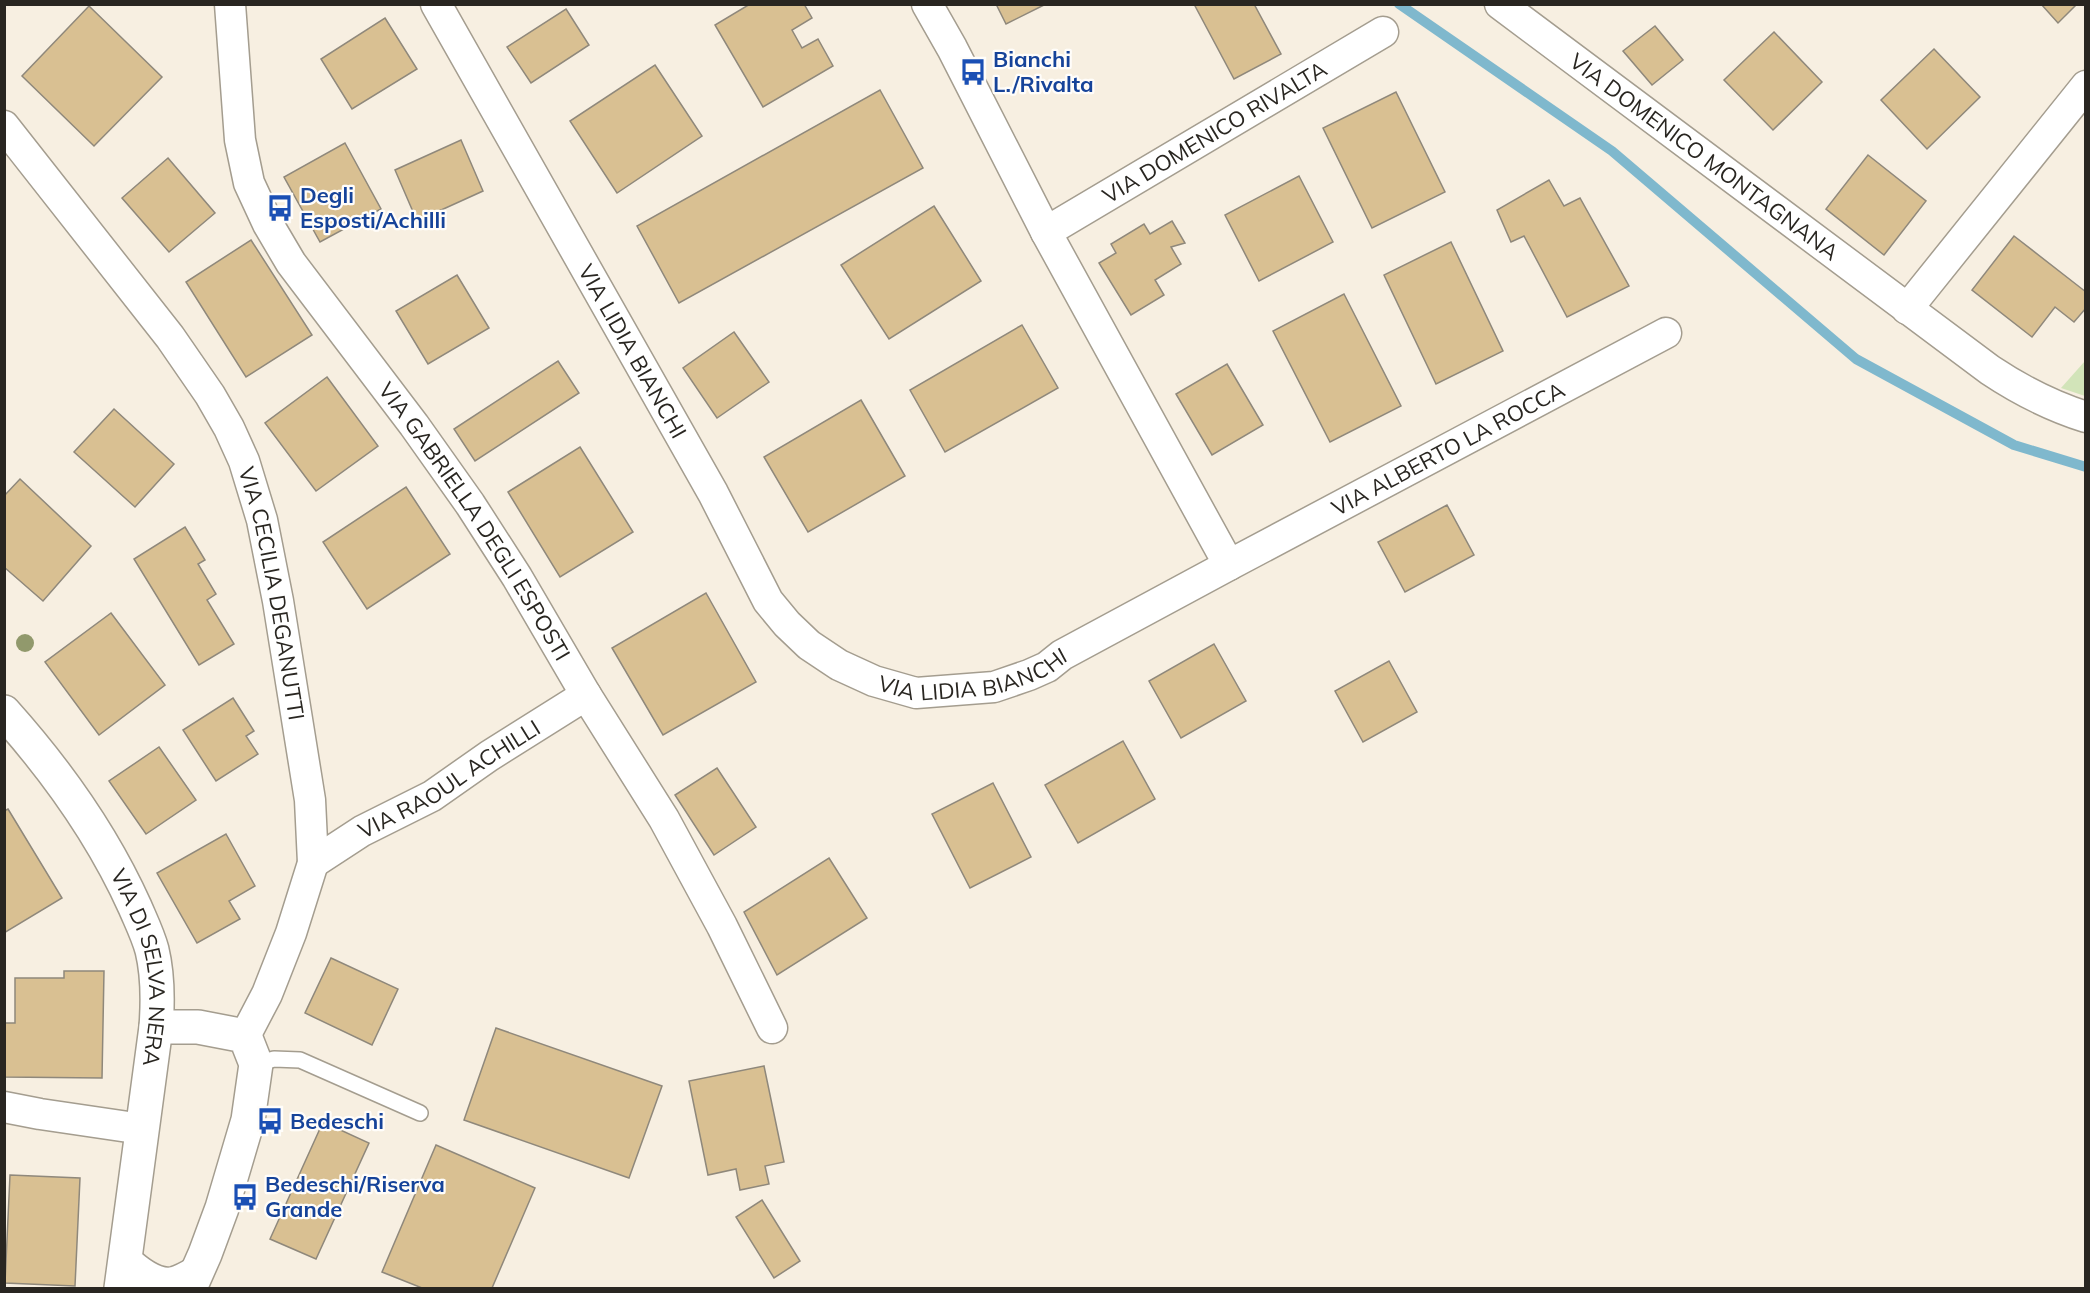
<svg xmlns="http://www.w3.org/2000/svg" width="2090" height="1293" viewBox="0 0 2090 1293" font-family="Mulish,sans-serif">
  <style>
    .green { fill: #d2e4b9 }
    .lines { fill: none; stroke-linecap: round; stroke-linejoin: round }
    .stream { stroke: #7fb8cd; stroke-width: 10 }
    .building { fill: #d9c092; stroke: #8f887b; stroke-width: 1.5 }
    .service-casing { stroke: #a49d8f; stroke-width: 18 }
    .minor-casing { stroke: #a49d8f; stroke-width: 33 }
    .tertiary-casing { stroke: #a49d8f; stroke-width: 36 }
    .service { stroke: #fff; stroke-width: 15 }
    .minor { stroke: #fff; stroke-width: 30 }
    .tertiary { stroke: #fff; stroke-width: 33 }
    .tree { fill: #91996c }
    .labels { text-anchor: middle; stroke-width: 4.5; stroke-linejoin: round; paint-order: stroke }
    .transit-label { font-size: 22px; font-weight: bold; fill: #164399; stroke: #fffdfa; text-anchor: start }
    .street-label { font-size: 22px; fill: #292621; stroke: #fffdfa }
  </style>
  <rect width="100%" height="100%" fill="#f7efe1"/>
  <path class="green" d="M2085,361V396L2061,388Z"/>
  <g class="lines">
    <path class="stream" d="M1399,4L1612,151L1856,359L2014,445L2086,467"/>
  </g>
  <g class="building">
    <path d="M750,4H804L812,18L792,30L802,48L818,39L833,66L763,107L715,25Z"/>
    <path d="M996,4H1046L1006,24Z"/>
    <path d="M1194,4H1254L1281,54L1234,79Z"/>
    <path d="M2041,4H2077L2058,23Z"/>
    <path d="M89,6L162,77L94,146L22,76Z"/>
    <path d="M566,9L589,45L531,83L507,47Z"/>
    <path d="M385,18L417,69L352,109L321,59Z"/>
    <path d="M1655,26L1683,60L1652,85L1623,51Z"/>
    <path d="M1774,32L1822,82L1773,130L1724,80Z"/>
    <path d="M1934,49L1980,97L1927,149L1881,100Z"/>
    <path d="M655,65L702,136L617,193L570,121Z"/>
    <path d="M880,90L923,168L679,303L637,226Z"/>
    <path d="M1396,92L1445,192L1372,228L1323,128Z"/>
    <path d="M461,140L483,191L417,221L395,170Z"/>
    <path d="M345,143L381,209L320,242L284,177Z"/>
    <path d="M1868,155L1926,201L1884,255L1826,209Z"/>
    <path d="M168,158L215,213L169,252L122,198Z"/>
    <path d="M1299,176L1333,242L1259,281L1225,215Z"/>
    <path d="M1549,180L1564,206L1580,198L1629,286L1567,317L1524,236L1511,242L1497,210Z"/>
    <path d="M934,206L981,281L889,339L841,265Z"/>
    <path d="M1172,221L1185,243L1171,247L1181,264L1155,280L1164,295L1131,315L1099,263L1116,253L1111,244L1144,224L1150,234Z"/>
    <path d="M2014,236L2086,292V308L2074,322L2055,307L2032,337L1972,290Z"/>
    <path d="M251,240L312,335L246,377L186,282Z"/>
    <path d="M1451,242L1503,351L1436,384L1384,275Z"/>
    <path d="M457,275L489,328L428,364L396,311Z"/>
    <path d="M1344,294L1401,406L1330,442L1273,331Z"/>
    <path d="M1022,325L1058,388L945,452L910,390Z"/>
    <path d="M734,332L769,382L717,418L683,368Z"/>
    <path d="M558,361L579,393L475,461L454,429Z"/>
    <path d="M1227,364L1263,425L1212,455L1176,394Z"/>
    <path d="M327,377L378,446L316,491L265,423Z"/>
    <path d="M861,400L905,476L808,532L764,457Z"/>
    <path d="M114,409L174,464L135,507L74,452Z"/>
    <path d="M580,447L633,532L560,577L508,492Z"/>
    <path d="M20,479L91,546L43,601L4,567V496Z"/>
    <path d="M406,487L450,554L367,609L323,542Z"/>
    <path d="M1447,505L1474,555L1405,592L1378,542Z"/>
    <path d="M185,527L205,560L198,564L216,594L207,600L234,644L199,665L134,559Z"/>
    <path d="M706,593L756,682L663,735L612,648Z"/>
    <path d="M111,613L165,685L99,735L45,662Z"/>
    <path d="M1214,644L1246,701L1181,738L1149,681Z"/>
    <path d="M1389,661L1417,712L1363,742L1335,691Z"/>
    <path d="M233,698L254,731L246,736L258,754L216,781L183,730Z"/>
    <path d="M1123,741L1155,799L1078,843L1045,785Z"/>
    <path d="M159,747L196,800L146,834L109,781Z"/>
    <path d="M717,768L756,827L714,855L675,795Z"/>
    <path d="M993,783L1031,857L970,888L932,814Z"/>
    <path d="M8,809L62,898L4,933V811Z"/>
    <path d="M226,834L255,886L229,901L240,919L197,943L157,873Z"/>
    <path d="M829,858L867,918L777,975L744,912Z"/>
    <path d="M331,958L398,989L372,1045L305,1013Z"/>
    <path d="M64,971H104L102,1078L4,1077V1023H15V978H64Z"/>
    <path d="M496,1028L662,1086L629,1178L464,1120Z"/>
    <path d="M764,1066L784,1162L765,1166L769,1184L740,1190L736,1169L708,1175L689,1081Z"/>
    <path d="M323,1122L369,1143L316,1259L270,1239Z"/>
    <path d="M436,1145L535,1188L492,1288H422L382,1272Z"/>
    <path d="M10,1175L80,1178L75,1286L5,1283Z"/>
    <path d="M762,1200L800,1261L774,1278L736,1217Z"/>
  </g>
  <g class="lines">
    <defs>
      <path id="service" d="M256,1064L274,1059L300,1060L420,1113"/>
      <g id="minor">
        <path id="s1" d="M230,4L240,140L249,183L268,224L291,263L414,425L470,504L517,577L586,695L664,819L722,926L772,1028"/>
        <path id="s2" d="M436,4L713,493L768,601L787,624L809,645L839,665L874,681L916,693L994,687L1029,675L1047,667L1062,655L1229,565L1046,232L952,48L927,4"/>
        <path id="s3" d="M1500,4L1990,370C2020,390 2051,406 2086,417"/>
        <path id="s4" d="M4,126L170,337L210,395L229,428L244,461L262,520L278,601L310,800L313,863L291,933L267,994L245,1036"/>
        <path id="s5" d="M1046,232L1383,32"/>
        <path d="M1907,309L2086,86"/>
        <path id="s6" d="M1229,565L1666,333"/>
        <path id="s7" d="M313,863L362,831L432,796L489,756L586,695"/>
        <path d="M4,1107L40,1114L142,1129"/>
        <path d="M126,1260C138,1271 156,1286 174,1282C182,1280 190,1275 197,1271"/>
      </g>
      <g id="tertiary">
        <path id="s8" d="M4,712C56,770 103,836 135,907C141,921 148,935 152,950C158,975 158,1001 156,1027L121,1288"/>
        <path d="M156,1027H198L245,1036L256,1064L248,1120L222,1208L205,1254L190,1288"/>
      </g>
    </defs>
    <use href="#service" class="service-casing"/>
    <use href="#minor" class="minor-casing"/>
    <use href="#tertiary" class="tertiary-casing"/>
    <use href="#service" class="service"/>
    <use href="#minor" class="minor"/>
    <use href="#tertiary" class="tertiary"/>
  </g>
  <circle class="tree" cx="25" cy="643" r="9"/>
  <defs>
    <symbol id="bus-bare" viewBox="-9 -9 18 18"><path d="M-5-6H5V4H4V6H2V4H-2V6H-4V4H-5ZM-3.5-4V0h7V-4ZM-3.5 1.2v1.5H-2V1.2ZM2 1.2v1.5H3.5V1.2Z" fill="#1a4fb4" stroke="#fffdfa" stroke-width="2.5" paint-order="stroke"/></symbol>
  </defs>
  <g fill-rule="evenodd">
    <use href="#bus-bare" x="954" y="53" width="38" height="38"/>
    <use href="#bus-bare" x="261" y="189" width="38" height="38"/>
    <use href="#bus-bare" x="251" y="1102" width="38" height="38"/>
    <use href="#bus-bare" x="226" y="1178" width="38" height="38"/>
  </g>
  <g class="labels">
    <g class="transit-label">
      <text x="993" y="67">Bianchi<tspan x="993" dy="25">L./Rivalta</tspan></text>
      <text x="300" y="203">Degli<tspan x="300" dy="25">Esposti/Achilli</tspan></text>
      <text x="290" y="1129">Bedeschi</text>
      <text x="265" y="1192">Bedeschi/Riserva<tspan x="265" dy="25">Grande</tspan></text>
    </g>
    <g class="street-label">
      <text dy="8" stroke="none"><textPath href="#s5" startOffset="196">VIA DOMENICO RIVALTA</textPath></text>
      <text dy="8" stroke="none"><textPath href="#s3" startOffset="255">VIA DOMENICO MONTAGNANA</textPath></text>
      <text dy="8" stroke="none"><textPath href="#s2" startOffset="399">VIA LIDIA BIANCHI</textPath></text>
      <text dy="8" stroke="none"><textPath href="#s6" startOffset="248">VIA ALBERTO LA ROCCA</textPath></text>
      <text dy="8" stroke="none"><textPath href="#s1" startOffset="588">VIA GABRIELLA DEGLI ESPOSTI</textPath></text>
      <text dy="8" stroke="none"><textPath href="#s4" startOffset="549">VIA CECILIA DEGANUTTI</textPath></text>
      <text dy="8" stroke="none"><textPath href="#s2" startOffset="921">VIA LIDIA BIANCHI</textPath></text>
      <text dy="8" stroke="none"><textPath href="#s7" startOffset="160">VIA RAOUL ACHILLI</textPath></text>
      <text dy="8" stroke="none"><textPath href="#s8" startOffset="297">VIA DI SELVA NERA</textPath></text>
    </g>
  </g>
  <rect width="2090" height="1293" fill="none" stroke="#292621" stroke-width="12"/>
</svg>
